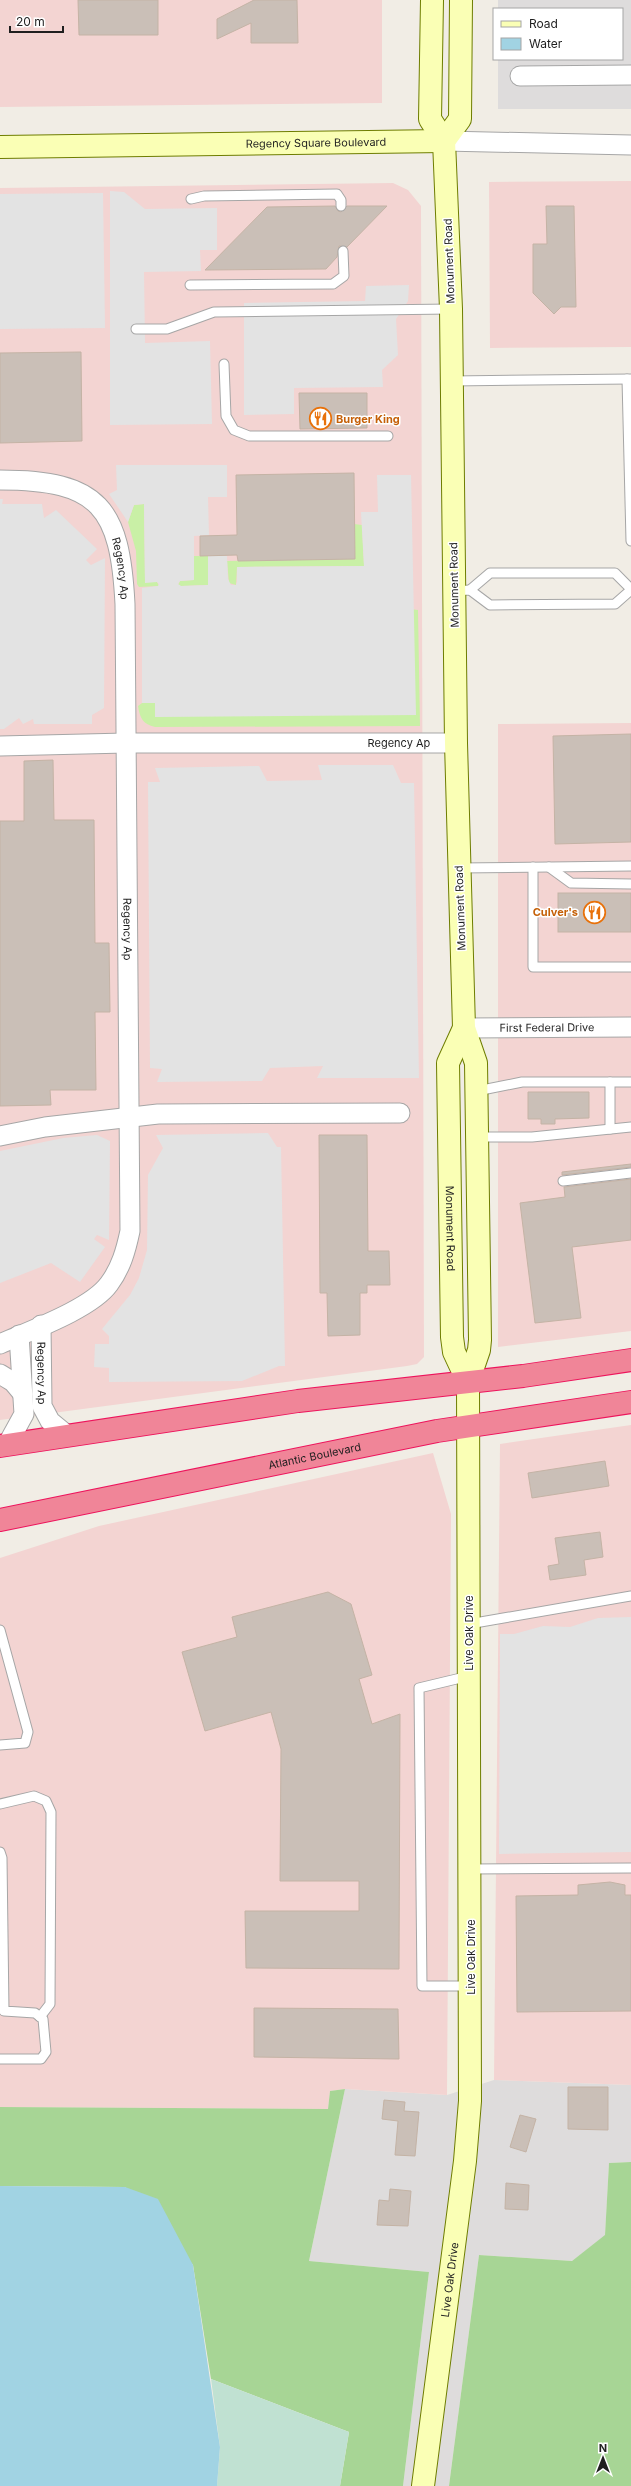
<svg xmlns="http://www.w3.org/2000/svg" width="631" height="2486" viewBox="0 0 631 2486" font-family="Inter,sans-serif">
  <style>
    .residential { fill: #dedcdc }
    .commercial { fill: #f3d4d2 }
    .grass { fill: #c9f0a6 }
    .forest { fill: #a7d595 }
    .wetland { fill: #c0e1d2 }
    .parking { fill: #e3e3e3 }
    .water { fill: #a1d3e3 }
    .building { fill: #cabfb7; stroke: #c4b3a5 }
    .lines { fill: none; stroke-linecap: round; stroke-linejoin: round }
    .lane-casing { stroke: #a6a6a6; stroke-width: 11 }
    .street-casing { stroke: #a6a6a6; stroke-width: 21 }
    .secondary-casing { stroke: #6e7d00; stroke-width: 24 }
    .highway-casing { stroke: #ed145c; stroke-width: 24 }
    .lane { stroke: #fff; stroke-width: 9 }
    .street { stroke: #fff; stroke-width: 19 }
    .secondary { stroke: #faffb5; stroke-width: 22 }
    .highway { stroke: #f08598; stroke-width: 22 }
    .labels { text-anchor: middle; stroke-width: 3; stroke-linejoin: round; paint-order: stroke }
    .street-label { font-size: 11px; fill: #1f1f1f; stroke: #fff }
    .food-label { font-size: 11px; font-weight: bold; fill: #c56008; stroke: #fff; text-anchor: start }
  </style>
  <rect width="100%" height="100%" fill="#f1ede5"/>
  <g class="residential">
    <path d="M498,0H631V109H498V59H622V9H498Z"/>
    <path d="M494,2080L631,2085V2162L609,2163L605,2236L572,2261L479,2255L449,2486H403L429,2272L309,2261L345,2089L447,2095Z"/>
  </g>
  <g class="commercial">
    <path d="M0,0H382V103L0,107Z"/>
    <path d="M631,181V347L490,348L489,182Z"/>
    <path d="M393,183L408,190L421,206L424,1357L417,1364L407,1366L0,1420V188Z"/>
    <path d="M631,723V1331L498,1347V724Z"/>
    <path d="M631,1425V2085L494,2080L500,1444Z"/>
    <path d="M433,1453L451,1514L447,2095L345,2089L330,2091L328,2109L0,2107V1558L99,1526Z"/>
  </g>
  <g class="grass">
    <path d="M144,504L145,582H157L159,586L139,587L137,584L136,551L128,522L134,505Z"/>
    <path d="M354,524L362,525L364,566L237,567L236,585L229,583L227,561L355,559Z"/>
    <path d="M194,556H208V585L181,586L178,585L180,581L194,580Z"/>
    <path d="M410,609L418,610L420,726L155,727C143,724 140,719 138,706L142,703L155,702V717Z"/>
  </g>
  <g class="forest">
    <path d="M345,2089L309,2261L429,2272L403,2486H340L349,2432L211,2379L193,2265L125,2187L0,2186V2107L328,2109L330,2091Z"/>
    <path d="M631,2162V2486H449L479,2255L572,2261L605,2235L609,2163Z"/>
  </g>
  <path class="wetland" d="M211,2379L349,2432L340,2486H217L220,2447Z"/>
  <g class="parking">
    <path d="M110,191L124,192L145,209L217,208V250H200L201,271L144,272L145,343L210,341L212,424L110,425Z"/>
    <path d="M103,193L105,328L0,329V194Z"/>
    <path d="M409,285L408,301L396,319L398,355L382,370L383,387L294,388V414L244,415V303L365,301L366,286Z"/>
    <path d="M116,465H227V497H208L209,535L194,536V580L180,581L178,584L181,586L208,585V556H227L228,579L231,585H236L237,582V567L364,566L361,512H378L377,475H411L416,715L155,717V703H142V588L158,586L159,584L157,582L145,583L144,504L134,505L128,522L109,494L117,490Z"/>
    <path d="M0,499H3L2,504H42L44,518L56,510L97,549L86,560L91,565L105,558L104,708L92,715V724H34L33,719L23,724L19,718L4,729H0Z"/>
    <path d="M318,765H393L401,783H414L419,1078H317L323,1066L270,1068L262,1081L157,1082L162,1069L150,1068L148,782H160L155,768L259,766L267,781L322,780Z"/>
    <path d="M268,1133L277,1147H281L285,1366H279L242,1381L109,1382V1368L94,1367L95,1344H109V1336L102,1329L130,1295L139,1278L147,1250L148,1175L163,1148L156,1135Z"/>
    <path d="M97,1135L110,1141L109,1240L97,1235L94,1239L105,1247L80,1282L51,1263L0,1283V1151L63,1138Z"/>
    <path d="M631,1617V1852L499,1854L500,1634H514L543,1626L570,1627L598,1618Z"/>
  </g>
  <path class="water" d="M0,2186L125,2187L158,2199L193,2265L220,2447L217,2486H0Z"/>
  <g class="building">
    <path d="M78,0H158V35H79Z"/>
    <path d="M254,0H297L298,43H251V23L217,39V19Z"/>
    <path d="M335,206L338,211L341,212L347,206H387L347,247L339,246L337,257L326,269L205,270L267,207Z"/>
    <path d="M546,206H574L576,307H561L554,314L533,293V244H547Z"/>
    <path d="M81,352L82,441L0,443V353Z"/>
    <path d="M299,393H367V428L300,429Z"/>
    <path d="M354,473L355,559L238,561L237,555L200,556V536L237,535L236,475Z"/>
    <path d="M631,734V842L555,844L553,736Z"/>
    <path d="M53,760L54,820H94L95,943H109L110,1012H95L96,1090H50L51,1105L0,1106V821H24V761Z"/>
    <rect x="558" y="893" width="73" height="39"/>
    <path d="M528,1092H589V1118L555,1119V1124H541V1119H528Z"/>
    <path d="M319,1135H367L368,1251H389L390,1285H367V1293H360V1335L328,1336L327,1293H320Z"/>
    <path d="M631,1164V1167L562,1175V1172Z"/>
    <path d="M631,1179V1240L572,1247L581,1318L535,1323L520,1203L565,1197L564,1187Z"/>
    <path d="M605,1461L609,1486L532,1498L528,1473Z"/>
    <path d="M600,1532L603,1557L584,1560L586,1575L550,1580L548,1566L559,1564L555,1538Z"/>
    <path d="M328,1592L351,1604L372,1675L359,1679L372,1724L400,1714L399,1969L246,1968L245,1911H359V1881H280L281,1749L271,1712L205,1731L182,1652L237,1637L232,1617Z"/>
    <path d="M610,1882L625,1885V1895H631V2011L517,2012L516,1896L578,1895V1885Z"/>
    <path d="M254,2008L398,2009L399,2059L254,2057Z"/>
    <path d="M568,2087H608V2130L568,2129Z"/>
    <path d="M384,2100L405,2102L404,2111L419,2112L415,2156L395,2155L398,2121L382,2119Z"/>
    <path d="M520,2115L536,2119L526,2152L510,2147Z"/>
    <path d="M506,2183L529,2185L528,2210L505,2209Z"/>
    <path d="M390,2189L411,2191L408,2226L377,2225L379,2200L389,2201Z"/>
  </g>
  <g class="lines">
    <defs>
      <g id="lane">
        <path d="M191,199L204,196L337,194L341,200V206"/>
        <path d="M190,285L333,284L344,276L343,251"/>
        <path d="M136,329H167L214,312L451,309"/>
        <path d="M224,364L226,416L234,430L249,436H388"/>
        <path d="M627,379L631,541"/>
        <path d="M452,381L631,379"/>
        <path d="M470,590L490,573H615L631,589"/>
        <path d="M454,591L470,590L490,605L615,604L631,590"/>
        <path d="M533,867V967H631"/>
        <path d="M549,867L571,883L631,884"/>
        <path d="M459,868L631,866"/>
        <path d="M610,1082V1129"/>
        <path d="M477,1091L522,1082H631"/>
        <path d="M478,1137H532L631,1127"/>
        <path d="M563,1181L631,1173"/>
        <path d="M469,1624L631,1596"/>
        <path d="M0,1630L28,1732L25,1743L0,1745"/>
        <path d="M469,1676L419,1688L422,1986H471"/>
        <path d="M0,1804L34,1796L46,1801L51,1812L50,2004L40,2017"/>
        <path d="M0,1852L2,1858L4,2011L35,2013L43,2019L46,2052L41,2059H0"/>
        <path d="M470,1869L631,1868"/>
      </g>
      <g id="street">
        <path d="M520,76L631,75"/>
        <path d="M444,141L631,145"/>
        <path id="s1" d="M0,480C100,480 120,508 125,604L130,1231C126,1250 121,1268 109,1284C91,1309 29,1331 0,1344"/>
        <path id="s2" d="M0,746L126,743H456"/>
        <path id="s3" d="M464,1028L631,1027"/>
        <path d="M0,1136L45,1127L158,1114L400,1113"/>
        <path id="s4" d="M41,1325L42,1406L50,1421L67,1435"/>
        <path d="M0,1374L13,1382L23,1394"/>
        <path d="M7,1445L24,1414L19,1335"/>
      </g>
      <g id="secondary">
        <path d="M444,141L460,119L461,0"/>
        <path id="s5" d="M0,147L444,141"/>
        <path id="s6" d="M464,1028L448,1063L452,1337L454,1352L468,1382"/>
        <path id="s7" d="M423,2486L465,2161L470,2101L468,1382L479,1350L480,1340L476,1063L464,1028L456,743L451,309L444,141L430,119L432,0"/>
      </g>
      <g id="highway">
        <path d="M0,1446L298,1401L523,1376L631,1360"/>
        <path id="s8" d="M0,1520L437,1431L631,1402"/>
      </g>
    </defs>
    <use href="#lane" class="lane-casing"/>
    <use href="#street" class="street-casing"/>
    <use href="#secondary" class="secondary-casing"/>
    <use href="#highway" class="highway-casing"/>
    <use href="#lane" class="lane"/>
    <use href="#street" class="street"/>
    <use href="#secondary" class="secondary"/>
    <use href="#highway" class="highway"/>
  </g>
  <defs>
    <symbol id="restaurant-ring" viewBox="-11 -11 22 22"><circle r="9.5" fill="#fff" stroke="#e8710a" stroke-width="1.5"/><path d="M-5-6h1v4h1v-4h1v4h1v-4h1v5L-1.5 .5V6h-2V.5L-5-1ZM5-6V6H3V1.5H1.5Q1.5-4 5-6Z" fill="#e8710a"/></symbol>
  </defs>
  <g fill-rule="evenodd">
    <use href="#restaurant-ring" x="308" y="406" width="25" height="25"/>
    <use href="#restaurant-ring" x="582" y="900" width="25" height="25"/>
  </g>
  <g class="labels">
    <g class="street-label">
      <text dy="4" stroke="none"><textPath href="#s5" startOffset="316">Regency Square Boulevard</textPath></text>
      <text transform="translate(449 261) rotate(-92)" y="4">Monument Road</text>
      <text dy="4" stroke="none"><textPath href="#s1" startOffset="172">Regency Ap</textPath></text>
      <text transform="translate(454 585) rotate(-91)" y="4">Monument Road</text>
      <text dy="4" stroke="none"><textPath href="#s2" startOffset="399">Regency Ap</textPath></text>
      <text transform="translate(460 908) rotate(-92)" y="4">Monument Road</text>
      <text dy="4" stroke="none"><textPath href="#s1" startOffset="533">Regency Ap</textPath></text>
      <text dy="4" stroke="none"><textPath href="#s3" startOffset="83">First Federal Drive</textPath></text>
      <text dy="4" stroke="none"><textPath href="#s6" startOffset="204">Monument Road</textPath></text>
      <text dy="4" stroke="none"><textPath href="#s4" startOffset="48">Regency Ap</textPath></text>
      <text dy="4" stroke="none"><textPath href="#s8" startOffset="321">Atlantic Boulevard</textPath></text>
      <text transform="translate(469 1633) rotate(-90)" y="4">Live Oak Drive</text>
      <text transform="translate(471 1957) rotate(-90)" y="4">Live Oak Drive</text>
      <text dy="4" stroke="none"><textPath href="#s7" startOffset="208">Live Oak Drive</textPath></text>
    </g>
    <g class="food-label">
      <text x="336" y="423">Burger King</text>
      <text x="578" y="916" text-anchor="end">Culver's</text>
    </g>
  </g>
  <rect x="493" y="8" width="130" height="52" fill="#ffffff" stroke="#a5a5a5"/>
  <rect x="501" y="21" width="20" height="6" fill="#faffb5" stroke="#a5a5a5"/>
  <text x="529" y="28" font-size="12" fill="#1f1f1f">Road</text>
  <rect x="501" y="38" width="20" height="12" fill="#a1d3e3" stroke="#a5a5a5"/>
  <text x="529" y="48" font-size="12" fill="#1f1f1f">Water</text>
  <g transform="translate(603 2458)" stroke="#ffffff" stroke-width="3" paint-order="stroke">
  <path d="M0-3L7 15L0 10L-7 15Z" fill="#1f1f1f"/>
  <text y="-6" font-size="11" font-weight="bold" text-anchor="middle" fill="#1f1f1f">N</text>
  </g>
  <path d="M10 26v6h53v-6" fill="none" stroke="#1f1f1f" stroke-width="2"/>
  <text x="16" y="26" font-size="12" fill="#1f1f1f" stroke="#ffffff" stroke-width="3" paint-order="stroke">20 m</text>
</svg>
